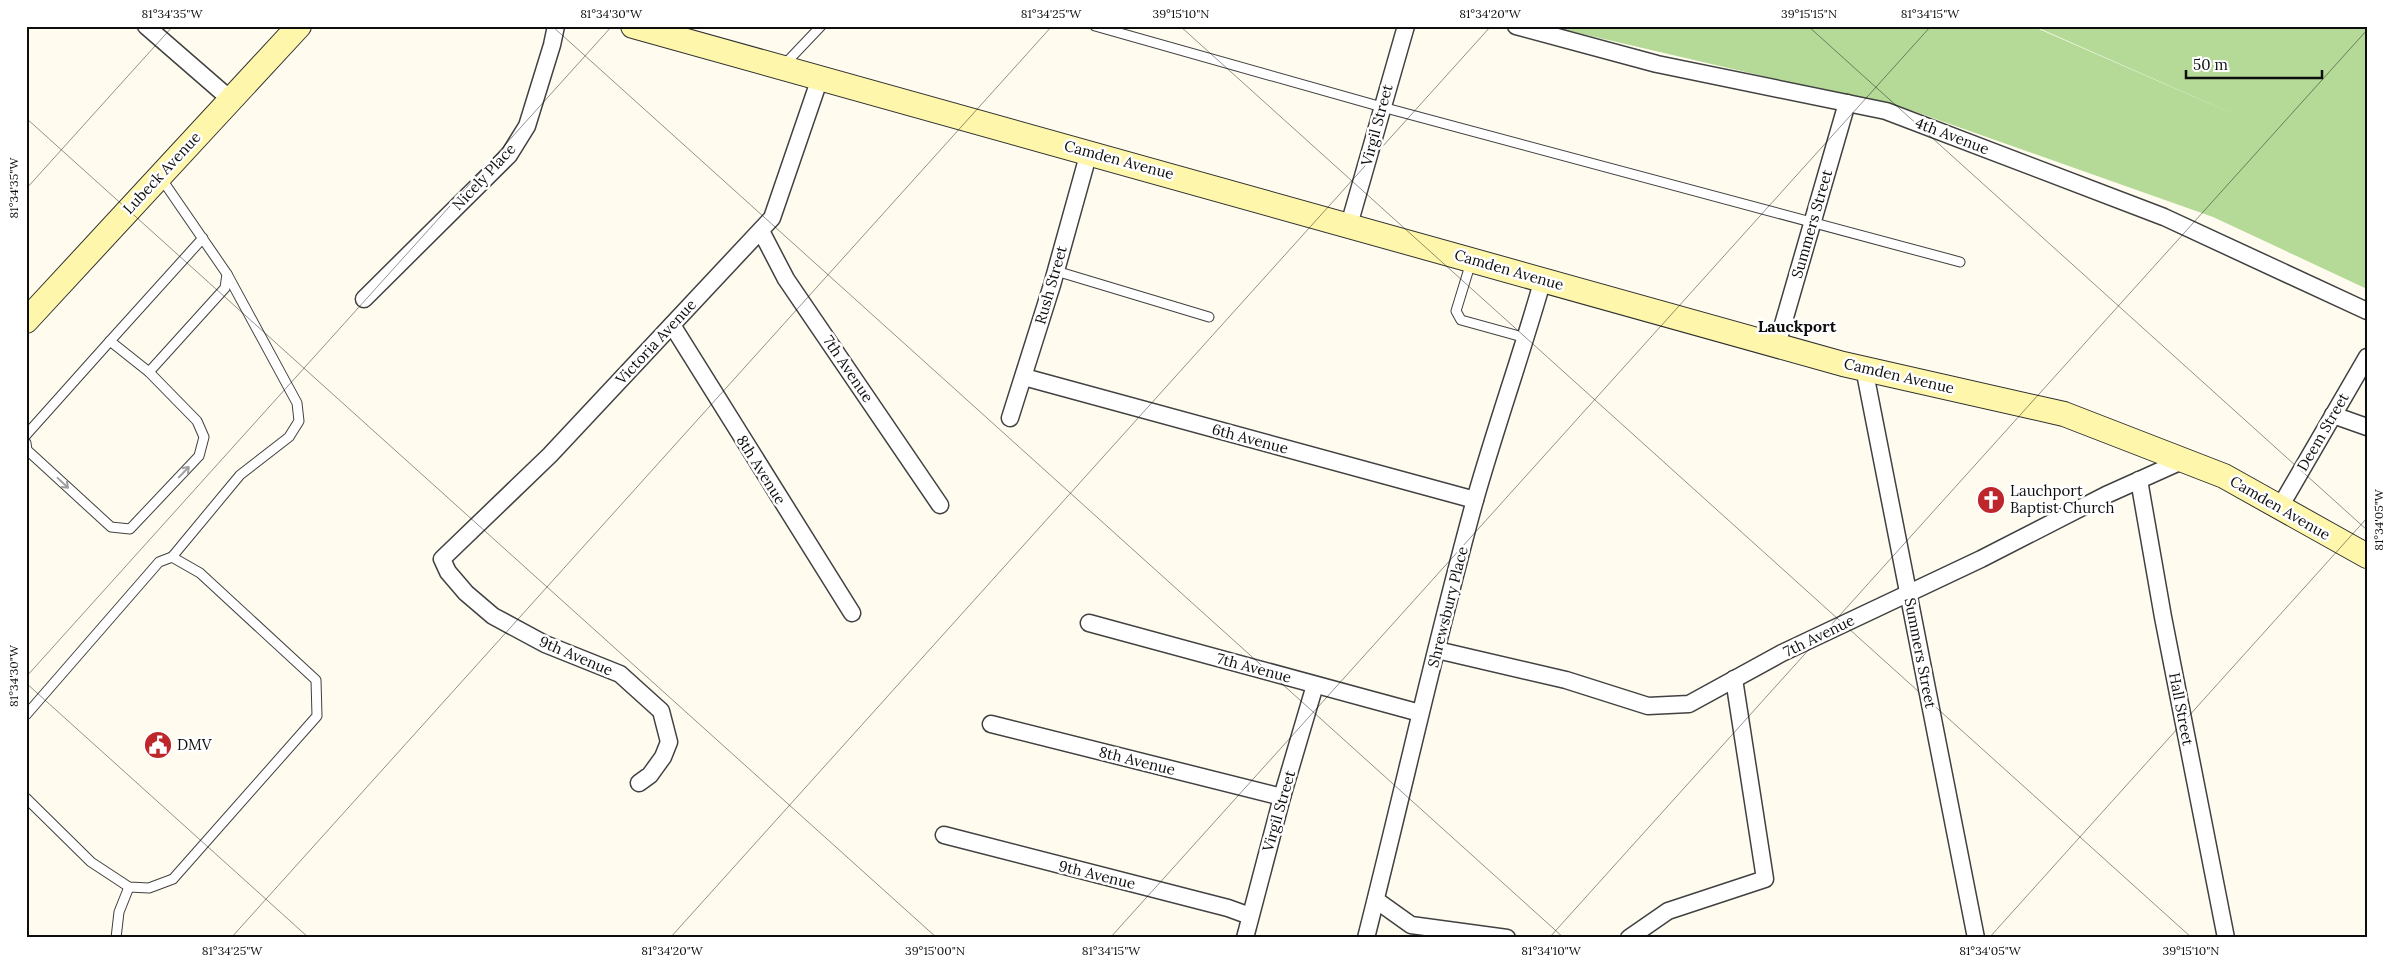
<svg xmlns="http://www.w3.org/2000/svg" width="2393" height="964" viewBox="0 0 2393 964" font-family="Lora,serif">
  <style>
    .forest { fill: #b5da98 }
    .lines { fill: none; stroke-linecap: round; stroke-linejoin: round }
    .lane-casing { stroke: #414141; stroke-width: 11 }
    .street-casing { stroke: #414141; stroke-width: 19 }
    .secondary-casing { stroke: #303030; stroke-width: 26 }
    .lane { stroke: #fff; stroke-width: 9 }
    .street { stroke: #fff; stroke-width: 16 }
    .secondary { stroke: #fef6ab; stroke-width: 24 }
    .oneway { stroke: #9f9f9f }
    .ticks { fill: none; stroke: #0e0e0e; stroke-width: 1; stroke-opacity: 0.45 }
    .labels { text-anchor: middle; stroke-width: 5; stroke-linejoin: round; paint-order: stroke }
    .street-label { font-size: 15px; fill: #0e0e0e; stroke: #fff }
    .poi-label { font-size: 15px; fill: #0e0e0e; stroke: #fff; text-anchor: start }
    .neighbourhood-label { font-size: 16px; font-weight: bold; fill: #0e0e0e; stroke: #fff }
    .neatline { fill: none; stroke: #0e0e0e; stroke-width: 2 }
    .ticks-label { font-size: 12px; text-anchor: middle; fill: #0e0e0e }
  </style>
  <rect width="100%" height="100%" fill="#fffcef"/>
  <path class="forest" d="M1548,26H2032L2247,120L2034,26H2367V289L2213,217L1913,111Z"/>
  <g class="lines">
    <defs>
      <g id="lane">
        <path d="M1095,26L1382,107L1960,262"/>
        <path d="M783,66L821,26"/>
        <path d="M161,178L227,274L225,288L149,372L110,341L203,238"/>
        <path d="M1471,262L1456,311L1461,320L1526,338"/>
        <path d="M1056,271L1209,317"/>
        <path d="M26,435L110,341"/>
        <path d="M26,443L27,450L111,527L130,529L199,456L204,437L197,421L149,372"/>
        <path d="M172,557L240,475L289,437L299,421L297,403L227,274"/>
        <path d="M26,715L159,562L172,557L200,573L316,680L317,716L173,879L149,888L129,887L91,862L26,798"/>
        <path d="M116,938L119,912L129,887"/>
      </g>
      <g id="street">
        <path d="M146,26L230,99"/>
        <path d="M1516,26L1657,64L1886,111L2164,217L2367,311"/>
        <path d="M1349,225L1406,26"/>
        <path d="M761,231L786,279L940,505"/>
        <path d="M364,299L509,155L527,126L552,45L556,26"/>
        <path d="M672,325L852,613"/>
        <path d="M1777,345L1847,103"/>
        <path d="M1864,368L1976,938"/>
        <path d="M1024,377L1475,500"/>
        <path d="M2333,415L2367,427"/>
        <path d="M1010,418L1052,285L1089,152"/>
        <path d="M2139,480L2163,617L2226,938"/>
        <path d="M2280,507L2367,357"/>
        <path d="M1089,623L1420,713"/>
        <path d="M1437,650L1566,680L1648,706L1689,704L1782,653L1981,559L2106,495L2184,460"/>
        <path d="M991,724L1282,797"/>
        <path d="M639,783L650,775L663,757L669,742L661,711L620,674L545,644L493,616L466,593L448,572L442,559L550,455L772,218L820,78"/>
        <path d="M944,835L1228,908L1250,916"/>
        <path d="M1376,900L1411,925L1507,938"/>
        <path d="M1245,938L1282,797L1315,685"/>
        <path d="M1366,938C1403,792 1435,645 1475,500C1496,426 1522,353 1543,279"/>
        <path d="M1629,938L1668,911L1765,879L1734,679"/>
      </g>
      <g id="secondary">
        <path d="M633,26L1843,364L2064,414L2224,476L2367,556"/>
        <path d="M26,321L299,26"/>
      </g>
    </defs>
    <use href="#lane" class="lane-casing"/>
    <use href="#street" class="street-casing"/>
    <use href="#secondary" class="secondary-casing"/>
    <use href="#lane" class="lane"/>
    <use href="#street" class="street"/>
    <use href="#secondary" class="secondary"/>
  </g>
  <defs><path id="oneway-shaft" d="M-6 0H5M1.5-3L5.5 0L1.5 3" fill="none" stroke-width="1.6" stroke-linecap="round" stroke-linejoin="round" transform="scale(1.25)"/></defs>
  <g class="oneway">
    <use href="#oneway-shaft" transform="translate(184 472) rotate(-46)"/>
    <use href="#oneway-shaft" transform="translate(63 483) rotate(43)"/>
  </g>
  <path class="ticks" d="M552,26L1564,938M1180,26L2192,938M1808,26L2367,530M26,118L937,938M26,189L173,26M26,677L612,26M26,683L309,938M231,938L1052,26M670,938L1491,26M1110,938L1931,26M1549,938L2367,30M1989,938L2367,518"/>
  <defs>
    <symbol id="church-disc" viewBox="-11 -11 22 22"><circle r="9.5" fill="#bd272c" stroke="#fff"/><path d="M-1.2-6h2.4v3.5h3.3v2.4h-3.3V6h-2.4V-.1h-3.3v-2.4h3.3Z" fill="#fff"/></symbol>
    <symbol id="civic-disc" viewBox="-11 -11 22 22"><circle r="9.5" fill="#bd272c" stroke="#fff"/><path d="M-.6-6.5H3V-4.5H.6V-3L4-1V1h2V6H-6V1h2V-1L-.6-3ZM-1.2 2.5V6h2.4V2.5Z" fill="#fff"/></symbol>
  </defs>
  <g fill-rule="evenodd">
    <use href="#church-disc" x="1975" y="484" width="32" height="32"/>
    <use href="#civic-disc" x="142" y="729" width="32" height="32"/>
  </g>
  <g class="labels">
    <g class="street-label">
      <text transform="translate(1377 125) rotate(-75)" y="5">Virgil Street</text>
      <text transform="translate(1952 136) rotate(21)" y="5">4th Avenue</text>
      <text transform="translate(1119 160) rotate(15)" y="5">Camden Avenue</text>
      <text transform="translate(162 173) rotate(-47)" y="5">Lubeck Avenue</text>
      <text transform="translate(484 177) rotate(-47)" y="5">Nicely Place</text>
      <text transform="translate(1812 224) rotate(-74)" y="5">Summers Street</text>
      <text transform="translate(1509 270) rotate(16)" y="5">Camden Avenue</text>
      <text transform="translate(1051 285) rotate(-74)" y="5">Rush Street</text>
      <text transform="translate(656 342) rotate(-47)" y="5">Victoria Avenue</text>
      <text transform="translate(848 369) rotate(56)" y="5">7th Avenue</text>
      <text transform="translate(1899 376) rotate(13)" y="5">Camden Avenue</text>
      <text transform="translate(2323 432) rotate(-60)" y="5">Deem Street</text>
      <text transform="translate(1250 439) rotate(15)" y="5">6th Avenue</text>
      <text transform="translate(761 470) rotate(58)" y="5">8th Avenue</text>
      <text transform="translate(2280 508) rotate(30)" y="5">Camden Avenue</text>
      <text transform="translate(1448 607) rotate(-76)" y="5">Shrewsbury Place</text>
      <text transform="translate(1819 636) rotate(-26)" y="5">7th Avenue</text>
      <text transform="translate(1920 653) rotate(79)" y="5">Summers Street</text>
      <text transform="translate(576 656) rotate(23)" y="5">9th Avenue</text>
      <text transform="translate(1254 668) rotate(15)" y="5">7th Avenue</text>
      <text transform="translate(2181 709) rotate(79)" y="5">Hall Street</text>
      <text transform="translate(1137 761) rotate(14)" y="5">8th Avenue</text>
      <text transform="translate(1279 811) rotate(-74)" y="5">Virgil Street</text>
      <text transform="translate(1097 875) rotate(14)" y="5">9th Avenue</text>
    </g>
    <g class="poi-label">
      <text x="2010" y="496">Lauchport<tspan x="2010" dy="17">Baptist Church</tspan></text>
      <text x="177" y="750">DMV</text>
    </g>
    <g class="neighbourhood-label">
      <text x="1797" y="332">Lauckport</text>
    </g>
  </g>
  <rect width="2393" height="964" fill="none" stroke="#ffffff" stroke-width="55"/>
  <path d="M2186 70v8h136v-8" fill="none" stroke="#0e0e0e" stroke-width="2.5"/>
  <text x="2193" y="70" font-size="15" fill="#0e0e0e" stroke="#ffffff" stroke-width="4" paint-order="stroke">50 m</text>
  <rect x="28" y="28" width="2338" height="908" class="neatline"/>
  <g class="ticks-label">
    <text x="172" y="18">81°34'35"W</text>
    <text x="611" y="18">81°34'30"W</text>
    <text x="1051" y="18">81°34'25"W</text>
    <text x="1181" y="18">39°15'10"N</text>
    <text x="1490" y="18">81°34'20"W</text>
    <text x="1809" y="18">39°15'15"N</text>
    <text x="1930" y="18">81°34'15"W</text>
    <text transform="translate(14 188) rotate(-90)" y="4">81°34'35"W</text>
    <text transform="translate(2379 520) rotate(-90)" y="4">81°34'05"W</text>
    <text transform="translate(14 676) rotate(-90)" y="4">81°34'30"W</text>
    <text x="232" y="955">81°34'25"W</text>
    <text x="672" y="955">81°34'20"W</text>
    <text x="935" y="955">39°15'00"N</text>
    <text x="1111" y="955">81°34'15"W</text>
    <text x="1551" y="955">81°34'10"W</text>
    <text x="1990" y="955">81°34'05"W</text>
    <text x="2191" y="955">39°15'10"N</text>
  </g>
</svg>
